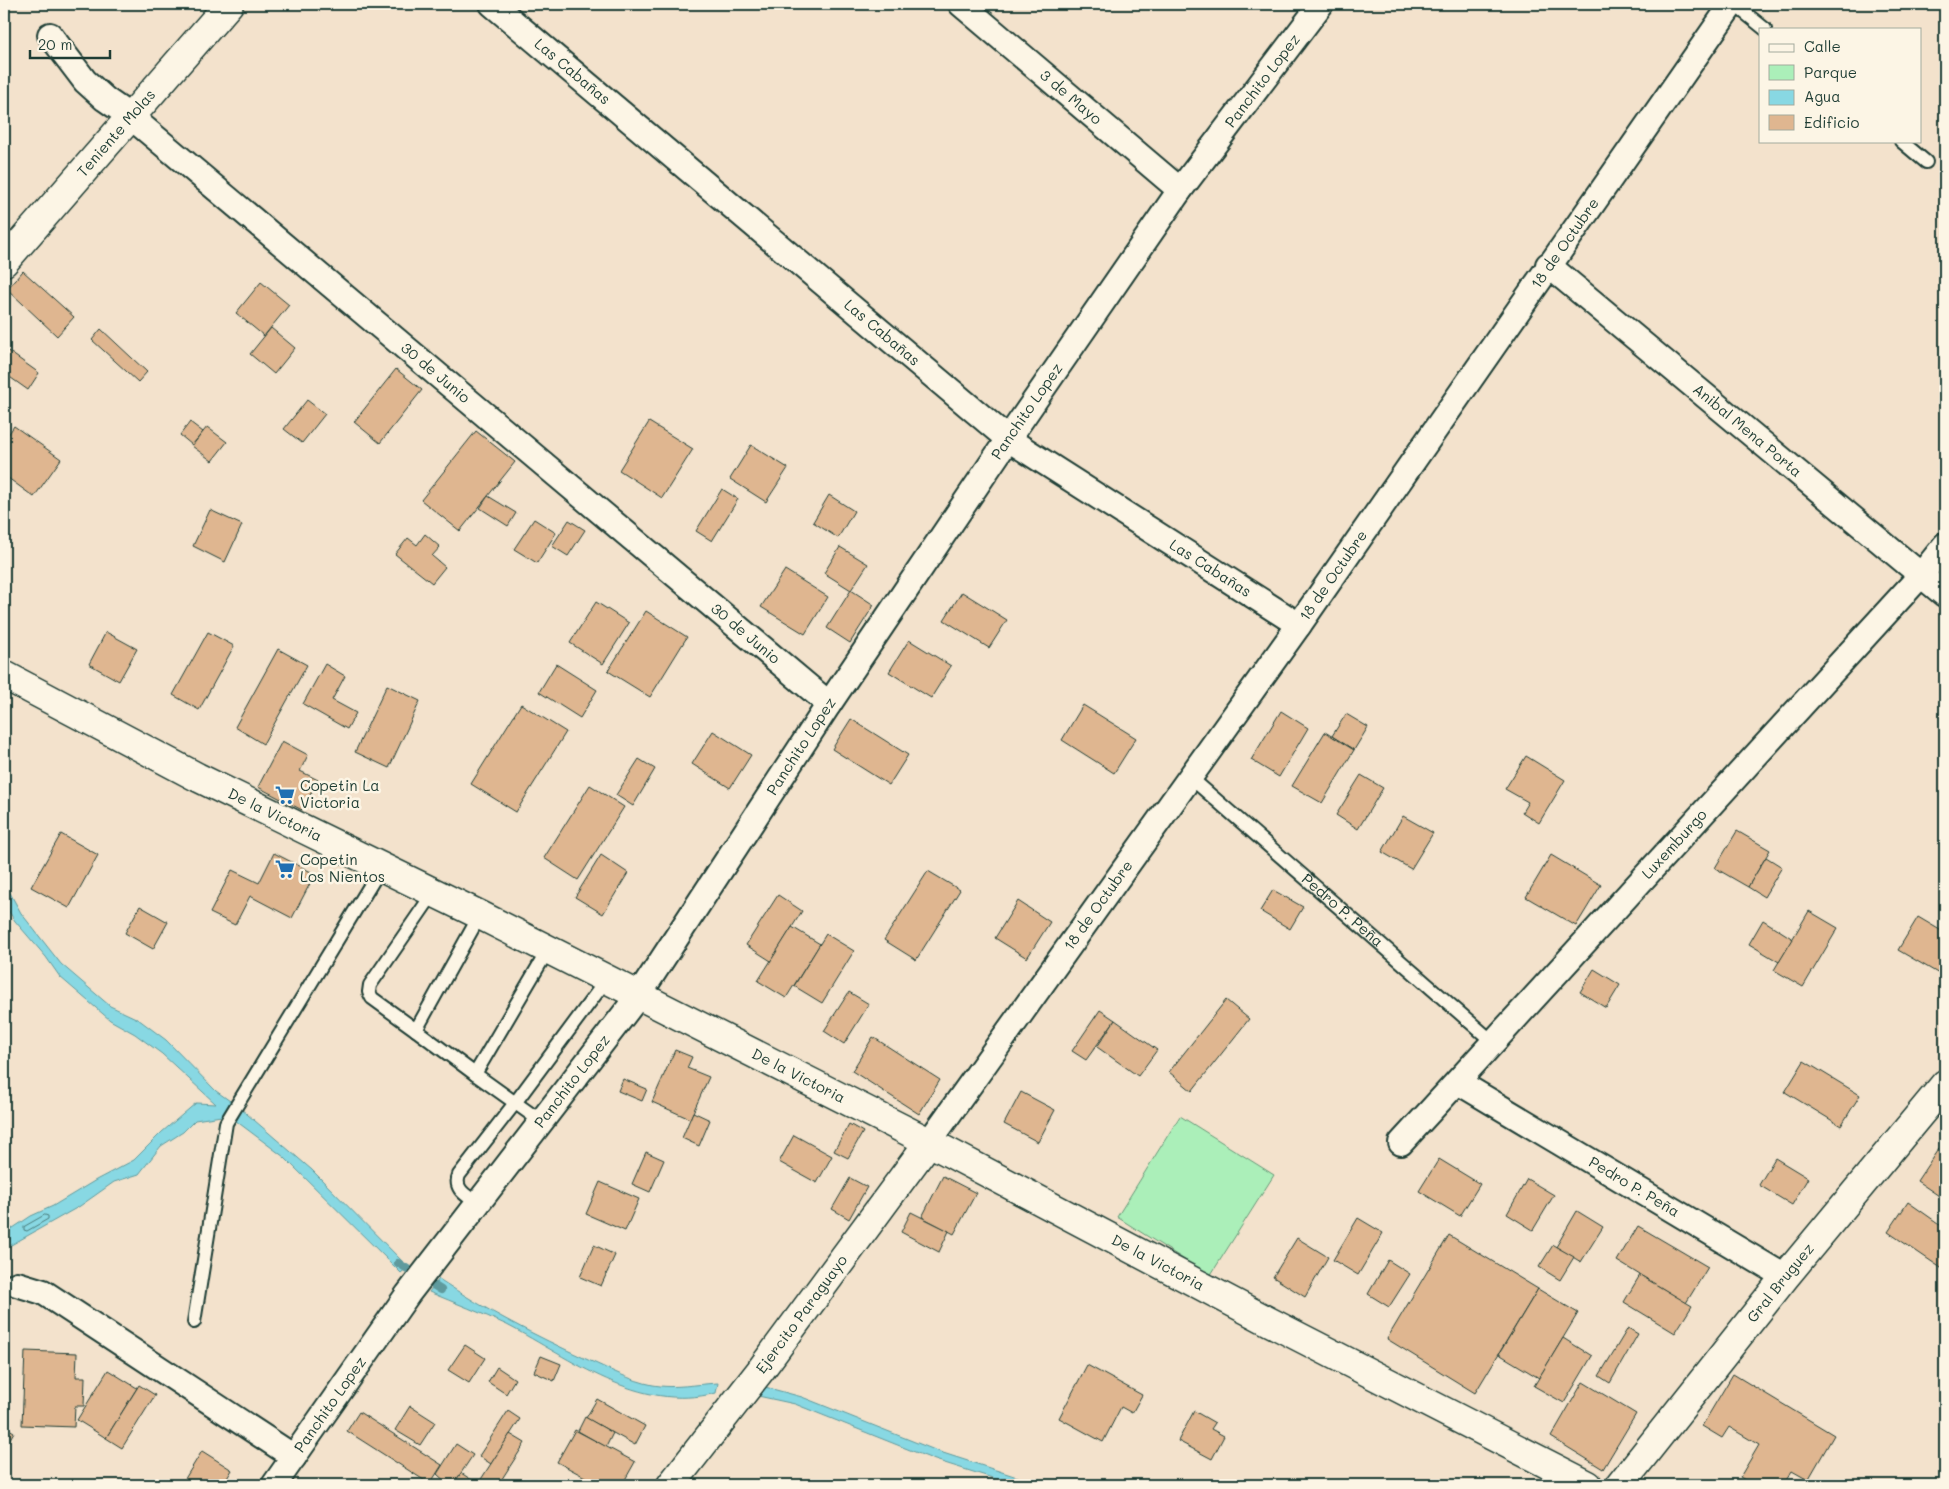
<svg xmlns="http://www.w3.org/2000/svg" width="1949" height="1489" viewBox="0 0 1949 1489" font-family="Mali,sans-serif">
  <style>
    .green { fill: #abefb9; stroke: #659676 }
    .water { fill: #88d8e3; stroke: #5e9a9d }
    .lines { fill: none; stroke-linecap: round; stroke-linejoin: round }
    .shore { stroke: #497b7a; stroke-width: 1 }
    .stream { stroke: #5e9a9d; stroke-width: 8 }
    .building { fill: #dfb690; stroke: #1f3d34 }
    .service-casing { stroke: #1f3d34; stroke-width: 16 }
    .minor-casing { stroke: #1f3d34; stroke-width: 28 }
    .tertiary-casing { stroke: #1f3d34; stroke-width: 31 }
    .secondary-casing { stroke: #1f3d34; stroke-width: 31 }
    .service { stroke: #fcf5e5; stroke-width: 12 }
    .minor { stroke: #fcf5e5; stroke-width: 24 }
    .tertiary { stroke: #fcf5e5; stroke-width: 28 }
    .secondary { stroke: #fcf5e5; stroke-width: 28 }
    .labels { text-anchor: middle; stroke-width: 5; stroke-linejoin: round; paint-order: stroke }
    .street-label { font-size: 15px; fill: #1f3d34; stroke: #fcf5e5 }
    .poi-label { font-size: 15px; fill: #1f3d34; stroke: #fcf5e5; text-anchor: start }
  </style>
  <rect width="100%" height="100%" fill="#f3e2cc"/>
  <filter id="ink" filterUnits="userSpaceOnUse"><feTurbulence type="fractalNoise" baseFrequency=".02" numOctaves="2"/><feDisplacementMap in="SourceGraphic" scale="10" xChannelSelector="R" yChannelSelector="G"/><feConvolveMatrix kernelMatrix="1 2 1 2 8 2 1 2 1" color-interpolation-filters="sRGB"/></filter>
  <g filter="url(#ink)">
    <path class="green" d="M1180,1116L1274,1175L1210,1276L1117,1217Z"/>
    <g class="water">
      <path d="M4,888L10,893L21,913L61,964L110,1006L138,1019L166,1040L216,1091L240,1108L312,1170L408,1267L401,1273L284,1157L228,1115L195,1120L183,1132L161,1146L139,1174L114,1182L80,1206L4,1249V1232L13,1228L31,1216L53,1206L96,1180L134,1160L162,1132L196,1103L216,1104L162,1054L135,1034L110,1020L60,977L46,957L15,921L4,904Z"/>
      <path d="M439,1279C485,1310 536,1336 586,1359C607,1368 631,1381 653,1385C674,1389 697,1384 718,1383L716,1393C638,1413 572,1359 507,1325C482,1313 455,1303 429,1292Z"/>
      <path d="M765,1387L802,1397L940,1452L1042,1485H1015L935,1460L795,1404L758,1396Z"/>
    </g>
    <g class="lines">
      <path class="shore" d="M45,1215L48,1216V1219L27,1231L24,1230V1227Z"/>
      <path class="stream" d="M398,1263L441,1290"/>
    </g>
    <g class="building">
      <path d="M23,271L74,317L57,336L7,289Z"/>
      <path d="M261,282L289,305L264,336L236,313Z"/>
      <path d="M271,328L295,348L274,374L250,354Z"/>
      <path d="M101,329L147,372L138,382L92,340Z"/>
      <path d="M8,351L39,373L28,390L4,373V358Z"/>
      <path d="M396,369L422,390L380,443L354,422Z"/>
      <path d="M307,400L325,414L302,443L284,429Z"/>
      <path d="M190,422L203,432L192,445L180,435Z"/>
      <path d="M649,422L693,449L662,498L619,470Z"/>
      <path d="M14,426L61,459L34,497L4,475V441Z"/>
      <path d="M207,427L227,442L212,461L192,446Z"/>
      <path d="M476,431L515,462L460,531L421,500Z"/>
      <path d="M751,445L788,468L766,502L730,479Z"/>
      <path d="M722,489L738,499L712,541L696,531Z"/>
      <path d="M829,495L854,511L838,538L813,522Z"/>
      <path d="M488,496L516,513L508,526L480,508Z"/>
      <path d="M210,510L242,525L225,562L193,546Z"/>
      <path d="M534,519L556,533L537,563L514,549Z"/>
      <path d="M569,520L585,530L568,556L552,546Z"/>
      <path d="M425,534L440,547L432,556L445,567L432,583L395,554L408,538L417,545Z"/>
      <path d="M840,547L868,564L851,590L824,573Z"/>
      <path d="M785,570L828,597L805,634L761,607Z"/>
      <path d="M851,590L874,605L850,643L827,628Z"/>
      <path d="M962,592L1007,620L989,648L944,620Z"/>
      <path d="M596,602L629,623L603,664L570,643Z"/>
      <path d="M646,611L687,637L650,697L608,671Z"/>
      <path d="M106,632L137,649L119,681L89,664Z"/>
      <path d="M208,632L234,646L199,710L173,695Z"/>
      <path d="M909,640L951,666L931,698L889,672Z"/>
      <path d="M278,649L307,665L263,744L235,727Z"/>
      <path d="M325,664L345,676L332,700L356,713L347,729L303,704Z"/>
      <path d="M556,664L597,690L580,718L539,692Z"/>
      <path d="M387,685L420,701L389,768L355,752Z"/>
      <path d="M521,704L566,732L516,812L471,784Z"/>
      <path d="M1083,705L1136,738L1114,773L1062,740Z"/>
      <path d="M1281,711L1308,728L1279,777L1251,760Z"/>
      <path d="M1346,714L1368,727L1354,750L1332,736Z"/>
      <path d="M851,719L908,755L889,785L832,749Z"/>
      <path d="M713,731L751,755L730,788L692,764Z"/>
      <path d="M1325,732L1354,750L1322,803L1292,786Z"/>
      <path d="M282,741L308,755L300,771L318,780L302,810L258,787Z"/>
      <path d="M1526,756L1565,780L1539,823L1522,812L1528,802L1505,789Z"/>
      <path d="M639,759L655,769L633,806L616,795Z"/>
      <path d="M1361,775L1383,788L1358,829L1336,815Z"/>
      <path d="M590,785L624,807L578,880L544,858Z"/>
      <path d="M1403,816L1433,833L1411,869L1382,852Z"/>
      <path d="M1737,831L1770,850L1748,887L1715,868Z"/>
      <path d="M61,834L98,855L69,908L31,887Z"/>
      <path d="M274,853L315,874L292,918L250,896L235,925L210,913L232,870L259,883Z"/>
      <path d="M601,855L628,873L603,914L575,897Z"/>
      <path d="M1551,855L1601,885L1576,926L1526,897Z"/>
      <path d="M1766,857L1782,867L1764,897L1748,887Z"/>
      <path d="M928,871L960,890L916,960L884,940Z"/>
      <path d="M1273,890L1303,907L1290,929L1260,911Z"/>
      <path d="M778,895L802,911L771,961L746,945Z"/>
      <path d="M1018,901L1050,922L1027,958L995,938Z"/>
      <path d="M140,906L168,922L153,949L125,933Z"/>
      <path d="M1809,911L1838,928L1803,987L1774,970Z"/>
      <path d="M1918,917L1945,933V968L1941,975L1898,950Z"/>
      <path d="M1763,920L1793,939L1779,962L1749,944Z"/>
      <path d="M792,927L820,944L786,998L758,981Z"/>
      <path d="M826,934L854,951L822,1003L794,986Z"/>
      <path d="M1594,969L1620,985L1606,1008L1580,992Z"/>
      <path d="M849,992L869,1004L844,1044L824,1031Z"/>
      <path d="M1226,1000L1249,1019L1192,1091L1169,1072Z"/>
      <path d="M1100,1010L1115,1020L1086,1060L1072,1051Z"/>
      <path d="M1115,1020L1157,1050L1138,1076L1097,1047Z"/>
      <path d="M873,1037L940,1080L919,1114L852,1071Z"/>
      <path d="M675,1050L692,1057L687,1068L709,1077L690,1119L652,1102Z"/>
      <path d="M1804,1061L1860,1095L1841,1126L1785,1092Z"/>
      <path d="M623,1079L647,1089L642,1101L618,1091Z"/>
      <path d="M1021,1092L1055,1110L1038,1142L1004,1124Z"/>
      <path d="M693,1112L710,1120L699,1146L682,1138Z"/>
      <path d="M849,1124L863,1132L848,1158L834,1151Z"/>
      <path d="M794,1135L832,1156L817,1183L779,1162Z"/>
      <path d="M1939,1148L1945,1153V1200L1917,1181Z"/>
      <path d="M646,1152L664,1160L650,1192L632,1184Z"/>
      <path d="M1775,1158L1808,1178L1792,1205L1759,1185Z"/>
      <path d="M1439,1159L1480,1184L1460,1216L1419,1191Z"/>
      <path d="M943,1176L976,1193L954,1234L922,1217Z"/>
      <path d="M850,1178L867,1187L849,1219L832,1209Z"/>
      <path d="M1527,1179L1554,1195L1533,1230L1507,1214Z"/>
      <path d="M600,1182L639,1199L625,1231L586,1214Z"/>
      <path d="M1908,1202L1945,1228L1944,1270L1888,1232Z"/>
      <path d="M1577,1211L1603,1227L1581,1262L1556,1247Z"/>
      <path d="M911,1212L949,1231L939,1252L901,1232Z"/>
      <path d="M1358,1218L1383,1233L1358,1275L1333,1260Z"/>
      <path d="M1638,1226L1708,1267L1686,1303L1617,1261Z"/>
      <path d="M1449,1235L1538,1289L1475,1393L1387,1339Z"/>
      <path d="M1297,1238L1328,1257L1305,1297L1273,1277Z"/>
      <path d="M594,1245L615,1255L601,1286L580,1277Z"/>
      <path d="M1553,1245L1574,1257L1560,1280L1539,1267Z"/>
      <path d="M1388,1260L1410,1274L1389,1307L1368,1294Z"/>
      <path d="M1640,1275L1692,1306L1675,1333L1624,1302Z"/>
      <path d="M1538,1289L1578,1313L1539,1378L1499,1354Z"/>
      <path d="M1628,1328L1638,1334L1610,1383L1599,1376Z"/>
      <path d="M1563,1338L1592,1356L1564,1403L1534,1386Z"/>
      <path d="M465,1345L485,1358L469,1383L448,1370Z"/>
      <path d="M25,1351L77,1353L76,1377H85L84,1406H75L74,1427L22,1425Z"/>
      <path d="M541,1356L561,1364L554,1381L534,1372Z"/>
      <path d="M1087,1365L1142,1395L1132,1413L1121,1407L1103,1442L1059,1418Z"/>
      <path d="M497,1367L515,1379L506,1394L488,1382Z"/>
      <path d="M108,1370L137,1388L106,1438L77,1420Z"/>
      <path d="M1733,1374L1834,1435L1808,1480L1792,1471L1783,1485H1754L1740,1477L1759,1445L1729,1427L1722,1438L1702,1426Z"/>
      <path d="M1583,1382L1636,1414L1603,1469L1551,1437Z"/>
      <path d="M139,1385L155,1395L122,1448L106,1438Z"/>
      <path d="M597,1399L645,1426L635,1445L586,1418Z"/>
      <path d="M410,1406L435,1422L420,1445L395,1430Z"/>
      <path d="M508,1411L520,1419L491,1464L479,1456Z"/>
      <path d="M1194,1411L1215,1423L1211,1429L1224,1436L1212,1459L1178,1441Z"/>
      <path d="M359,1412L442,1465L430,1484L347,1431Z"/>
      <path d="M585,1417L613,1433L606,1447L578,1431Z"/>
      <path d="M4,1426L14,1432L4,1449Z"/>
      <path d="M575,1430L635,1462L622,1485H600L557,1462Z"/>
      <path d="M510,1434L525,1443L498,1485H480L478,1484Z"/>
      <path d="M456,1444L473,1455L453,1485H449L437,1474Z"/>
      <path d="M202,1451L232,1470L223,1485H189L183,1482Z"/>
      <path d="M461,1473L478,1484L477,1485H453Z"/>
    </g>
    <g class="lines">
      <defs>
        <g id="service">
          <path d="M1734,4L1765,29"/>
          <path d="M1901,141L1926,162"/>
          <path id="s1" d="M1191,778L1494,1043"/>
          <path d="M480,915L416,1030L475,1074L548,950"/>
          <path d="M416,1030L372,998L369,992L370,985L434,892"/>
          <path d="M475,1074L542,1122"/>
          <path d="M478,1204C468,1196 453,1190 459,1175L515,1103L607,979"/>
          <path d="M194,1322L226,1123L382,866"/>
        </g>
        <g id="minor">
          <path id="s2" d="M492,4L1008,439L1299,625"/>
          <path id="s3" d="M961,4L1180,190"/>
          <path id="s4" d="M50,35L85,81L105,99L131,117L829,704"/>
          <path id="s5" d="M1548,265L1945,595"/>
          <path id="s6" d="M1458,1082L1785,1277"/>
          <path id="s7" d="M929,1142L1299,625L1732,4"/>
          <path id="s8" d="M1401,1143L1921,575L1945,545"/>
          <path d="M17,1284L43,1292L294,1457"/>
          <path id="s9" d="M274,1485L408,1294L639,995L829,704L1008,439L1180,190L1321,4"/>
        </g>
        <g id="tertiary">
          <path id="s10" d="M4,262L229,4"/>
          <path id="s11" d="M671,1485L760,1371L929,1142"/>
          <path id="s12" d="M1620,1485L1785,1277L1945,1084"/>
        </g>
        <g id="secondary">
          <path id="s13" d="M4,675L197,777L480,915L929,1142L1270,1322L1588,1485"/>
        </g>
      </defs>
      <use href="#service" class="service-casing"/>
      <use href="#minor" class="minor-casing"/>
      <use href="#tertiary" class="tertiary-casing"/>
      <use href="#secondary" class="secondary-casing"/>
      <use href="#service" class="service"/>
      <use href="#minor" class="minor"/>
      <use href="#tertiary" class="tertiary"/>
      <use href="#secondary" class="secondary"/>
    </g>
  </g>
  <defs>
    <symbol id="supermarket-bare" viewBox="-9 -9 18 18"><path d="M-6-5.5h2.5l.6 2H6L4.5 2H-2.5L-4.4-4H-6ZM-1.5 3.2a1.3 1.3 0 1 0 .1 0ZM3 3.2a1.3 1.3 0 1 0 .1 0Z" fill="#1f6fb2" stroke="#fcf5e5" stroke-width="2.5" paint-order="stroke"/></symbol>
  </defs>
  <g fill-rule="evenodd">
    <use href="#supermarket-bare" x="271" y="781" width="28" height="28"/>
    <use href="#supermarket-bare" x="271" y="855" width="28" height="28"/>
  </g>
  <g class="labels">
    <g class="street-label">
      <text dy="5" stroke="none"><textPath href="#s2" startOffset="105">Las Cabañas</textPath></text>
      <text dy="5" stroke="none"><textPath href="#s9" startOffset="1718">Panchito Lopez</textPath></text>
      <text dy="5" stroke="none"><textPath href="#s3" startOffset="144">3 de Mayo</textPath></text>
      <text dy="5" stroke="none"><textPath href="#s10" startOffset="171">Teniente Molas</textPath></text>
      <text dy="5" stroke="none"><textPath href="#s7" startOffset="1101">18 de Octubre</textPath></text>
      <text dy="5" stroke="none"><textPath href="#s2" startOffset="510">Las Cabañas</textPath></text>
      <text dy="5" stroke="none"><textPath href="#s4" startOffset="514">30 de Junio</textPath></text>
      <text dy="5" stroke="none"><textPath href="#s9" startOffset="1312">Panchito Lopez</textPath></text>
      <text dy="5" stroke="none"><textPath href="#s5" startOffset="259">Anibal Mena Porta</textPath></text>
      <text dy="5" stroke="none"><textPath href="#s2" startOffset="915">Las Cabañas</textPath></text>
      <text dy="5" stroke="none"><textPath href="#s7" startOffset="696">18 de Octubre</textPath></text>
      <text dy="5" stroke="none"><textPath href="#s4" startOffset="919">30 de Junio</textPath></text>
      <text dy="5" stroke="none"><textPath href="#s9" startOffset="908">Panchito Lopez</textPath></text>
      <text dy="5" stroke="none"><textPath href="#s13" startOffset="305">De la Victoria</textPath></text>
      <text dy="5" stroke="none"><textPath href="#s8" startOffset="405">Luxemburgo</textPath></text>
      <text dy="5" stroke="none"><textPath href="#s7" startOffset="291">18 de Octubre</textPath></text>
      <text dy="5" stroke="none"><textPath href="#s1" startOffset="201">Pedro P. Peña</textPath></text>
      <text dy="5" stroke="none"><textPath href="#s13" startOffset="890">De la Victoria</textPath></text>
      <text dy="5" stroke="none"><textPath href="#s9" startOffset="502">Panchito Lopez</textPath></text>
      <text dy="5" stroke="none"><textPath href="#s6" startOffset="205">Pedro P. Peña</textPath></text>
      <text dy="5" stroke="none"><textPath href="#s13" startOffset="1295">De la Victoria</textPath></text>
      <text dy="5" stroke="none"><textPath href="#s12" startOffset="258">Gral Bruguez</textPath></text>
      <text dy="5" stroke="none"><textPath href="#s11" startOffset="215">Ejercito Paraguayo</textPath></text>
      <text dy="5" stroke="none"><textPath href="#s9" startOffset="98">Panchito Lopez</textPath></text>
    </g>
    <g class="poi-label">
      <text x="300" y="791">Copetin La<tspan x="300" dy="17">Victoria</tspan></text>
      <text x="300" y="865">Copetin<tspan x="300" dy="17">Los Nientos</tspan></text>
    </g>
  </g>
  <rect width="1949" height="1489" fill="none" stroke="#fcf5e5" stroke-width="20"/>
  <rect x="10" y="10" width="1929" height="1469" fill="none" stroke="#1f3d34" stroke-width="2" filter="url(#ink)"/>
  <rect x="1759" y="28" width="162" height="115" fill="#fcf5e5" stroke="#a4ab9e"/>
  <rect x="1769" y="44" width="25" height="8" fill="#fcf5e5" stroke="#a4ab9e"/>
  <text x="1804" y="52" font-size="15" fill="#1f3d34">Calle</text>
  <rect x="1769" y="65" width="25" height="15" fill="#abefb9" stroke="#a4ab9e"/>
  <text x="1804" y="78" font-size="15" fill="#1f3d34">Parque</text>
  <rect x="1769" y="90" width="25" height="15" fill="#88d8e3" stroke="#a4ab9e"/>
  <text x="1804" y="102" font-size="15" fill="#1f3d34">Agua</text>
  <rect x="1769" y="115" width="25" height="15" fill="#dfb690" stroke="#a4ab9e"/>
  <text x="1804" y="128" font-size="15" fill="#1f3d34">Edificio</text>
  <path d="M30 50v8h80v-8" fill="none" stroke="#1f3d34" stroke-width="2.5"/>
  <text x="38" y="50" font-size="15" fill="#1f3d34" stroke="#fcf5e5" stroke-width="4" paint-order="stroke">20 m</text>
</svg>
